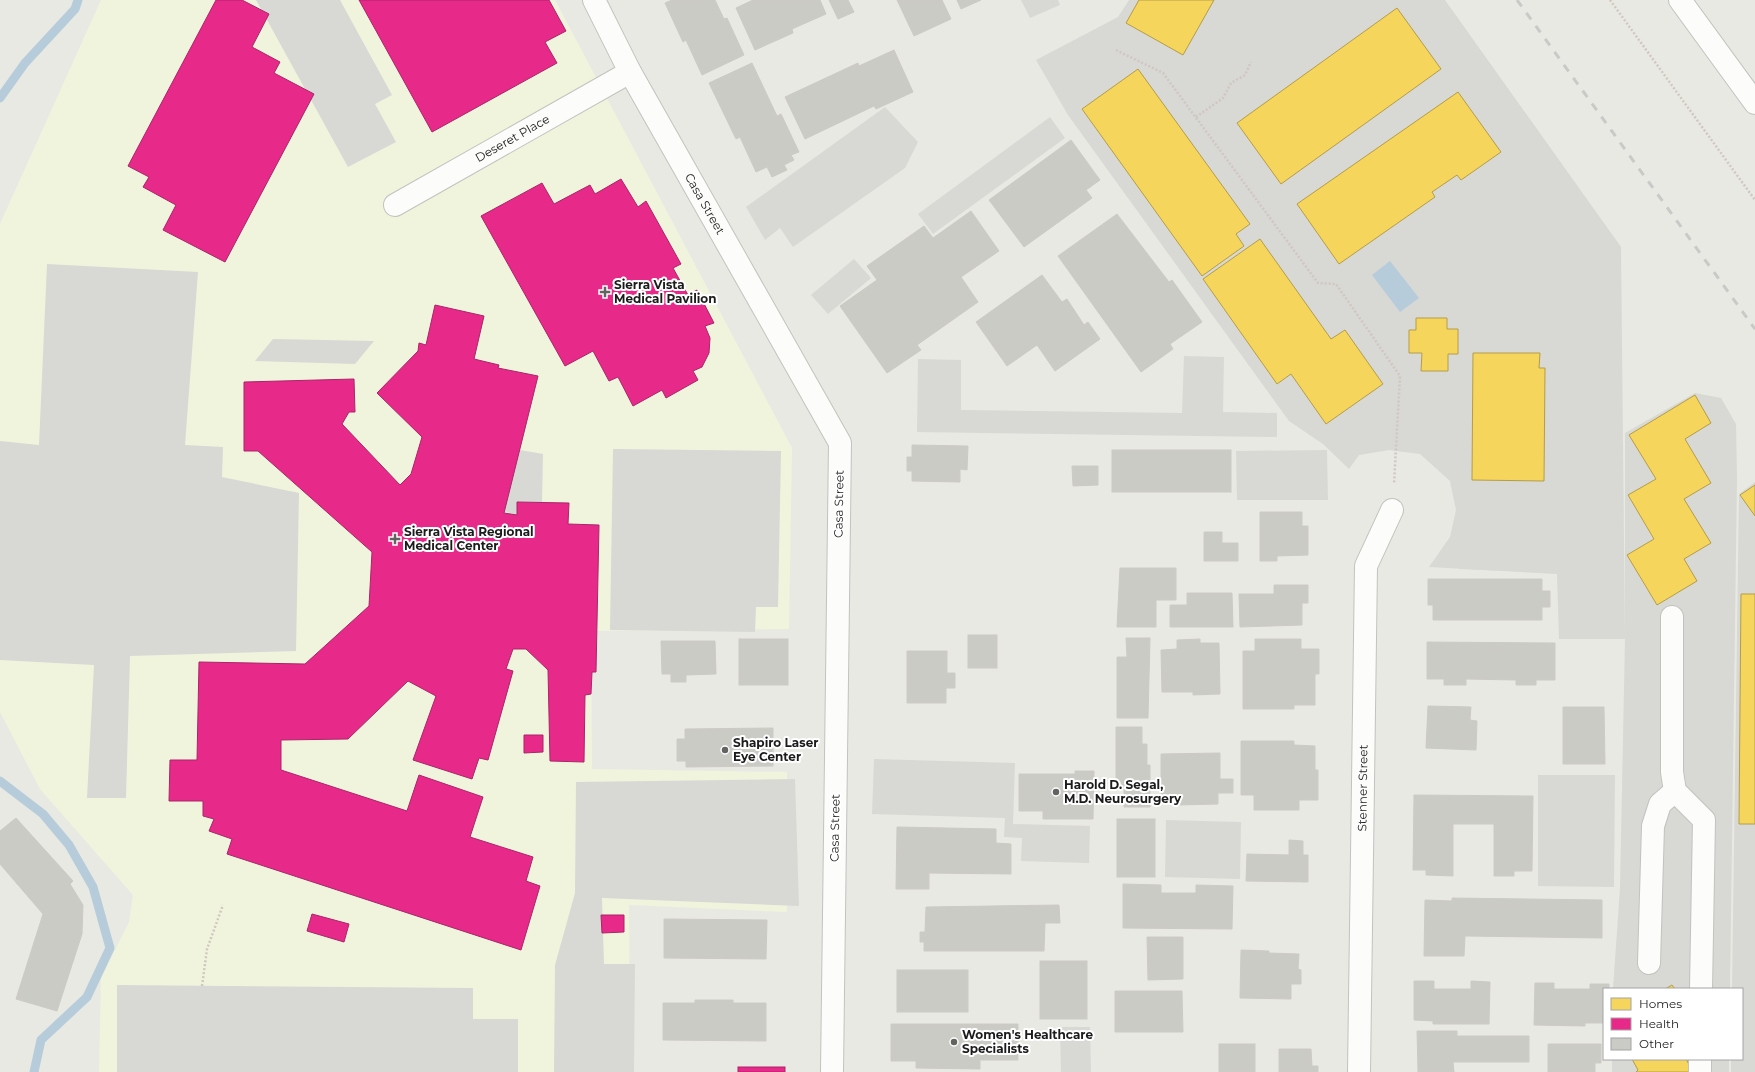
<svg xmlns="http://www.w3.org/2000/svg" width="1755" height="1072" viewBox="0 0 1755 1072" font-family="Montserrat,sans-serif">
  <style>
    .residential { fill: #d8d8d4 }
    .education { fill: #f0f4dd }
    .parking { fill: #d8d8d5 }
    .water { fill: #b7ccdb }
    .homes { fill: #f6d55c; stroke: #b49d48 }
    .health { fill: #e7298a; stroke: #aa2569 }
    .lines { fill: none; stroke-linecap: round; stroke-linejoin: round }
    .stream { stroke: #b7ccdb; stroke-width: 9 }
    .building { fill: #cbcbc6; stroke: #cccac4 }
    .minor-casing { stroke: #c2c2bf; stroke-width: 24 }
    .path { stroke: #d0c7c1; stroke-width: 2.5; stroke-dasharray: 2 2; stroke-linecap: butt }
    .minor { stroke: #fcfcfb; stroke-width: 22 }
    .rail { stroke: #c9c9c8; stroke-width: 3; stroke-dasharray: 8 8; stroke-linecap: butt }
    .poi-dot { fill: #636361; stroke: #fff; stroke-width: 1.5 }
    .labels { text-anchor: middle; stroke-width: 4; stroke-linejoin: round; paint-order: stroke }
    .street-label { font-size: 12px; fill: #1b1b1b; stroke: #fff }
    .poi-label { font-size: 12px; font-weight: bold; fill: #1b1b1b; stroke: #fff; text-anchor: start }
  </style>
  <rect width="100%" height="100%" fill="#e9e9e3"/>
  <g class="residential">
    <path d="M1129,0H1445L1621,247L1625,637V433L1695,393L1721,398L1736,424L1737,479L1730,989H1613L1620,888L1625,639H1559L1557,574L1429,567L1450,537L1456,510L1450,481L1420,454L1389,450L1359,455L1349,469L1323,444L1289,421L1068,115L1036,60L1118,17Z"/>
    <path d="M1755,482V1072H1731V1059H1742V989H1732L1739,494Z"/>
    <rect x="1612" y="1059" width="117" height="13"/>
  </g>
  <path class="education" d="M101,0H555L792,448L789,629L591,631L592,769L787,772V912L629,905L630,1072H99L101,978L129,922L133,895L40,789L0,712V224Z"/>
  <g class="parking">
    <path d="M256,0H340L392,95L375,104L396,142L348,167Z"/>
    <path d="M1021,0H1058L1060,5L1030,18Z"/>
    <path d="M1225,0H1380L1251,100L1204,39Z"/>
    <path d="M1392,0H1443L1620,248L1622,638H1560L1558,573L1459,569L1460,494L1549,491L1546,305L1501,343L1478,320L1468,331L1400,240L1507,150Z"/>
    <path d="M885,107L918,142L905,168L793,247L780,228L765,240L746,207Z"/>
    <path d="M1050,117L1065,138L933,234L918,214Z"/>
    <path d="M854,259L871,278L828,314L811,295Z"/>
    <path d="M47,264L198,272L185,445L223,447L222,477L299,493L296,651L130,656L126,798H87L94,665L0,660V441L39,445Z"/>
    <path d="M273,339L374,341L355,364L255,361Z"/>
    <path d="M1184,356L1224,357L1223,412L1277,413V437L917,432L918,359L961,360V410L1182,413Z"/>
    <path d="M613,449L781,451L778,607H756L755,632L610,630Z"/>
    <path d="M520,450L543,454L542,503L517,502V515L504,511Z"/>
    <path d="M1327,450L1328,500H1237L1236,451Z"/>
    <path d="M1629,611L1733,613L1728,836H1701L1697,978L1621,977Z"/>
    <path d="M874,759L1015,763L1013,824L1090,826L1089,863L1021,861L1022,838L1004,837L1005,818L872,814Z"/>
    <path d="M1538,775H1615L1614,887L1538,886Z"/>
    <path d="M795,779L799,906L602,898L604,964H635L634,1072H554L555,965L575,893L576,782Z"/>
    <path d="M1166,820L1241,822L1240,879L1165,877Z"/>
    <path d="M1738,837L1755,838V1072H1733V1059H1742V989H1735Z"/>
    <path d="M117,985L473,988V1019H518V1072H117Z"/>
    <path d="M1060,1027H1090L1091,1072H1061Z"/>
  </g>
  <path class="water" d="M1390,261L1419,298L1400,312L1372,275Z"/>
  <g class="homes">
    <path d="M1139,0H1214L1183,55L1126,23Z"/>
    <path d="M1397,8L1441,69L1281,184L1237,123Z"/>
    <path d="M1138,69L1250,224L1236,234L1244,246L1202,276L1082,109Z"/>
    <path d="M1458,92L1501,152L1461,180L1457,175L1432,192L1435,197L1339,264L1297,204Z"/>
    <path d="M1260,239L1331,339L1345,330L1383,384L1326,424L1291,374L1277,384L1203,279Z"/>
    <path d="M1416,318H1447V329H1458V354H1448V371H1421L1422,353H1409V330H1416Z"/>
    <path d="M1473,353H1540L1539,368H1545L1544,481L1472,480Z"/>
    <path d="M1695,395L1711,423L1685,439L1711,483L1684,499L1711,543L1684,559L1697,581L1657,605L1627,555L1654,539L1628,495L1656,479L1629,435Z"/>
    <path d="M1755,485V516L1740,495Z"/>
    <path d="M1741,594H1755V824H1739Z"/>
    <path d="M1672,985L1675,989H1665Z"/>
    <path d="M1632,1059H1686L1693,1072H1636L1638,1070Z"/>
  </g>
  <g class="health">
    <path d="M216,0H242L269,14L252,47L280,62L274,73L314,94L225,262L163,230L176,205L143,187L149,177L128,166Z"/>
    <path d="M359,0H549L566,31L545,42L557,63L432,132Z"/>
    <path d="M621,179L638,207L646,201L681,264L673,268L688,295L697,290L714,323L705,326L710,338L709,353L702,367L693,371L698,380L666,398L662,390L633,406L618,377L609,381L593,351L565,366L481,216L542,183L554,204L590,185L595,194Z"/>
    <path d="M435,305L484,316L474,359L499,365L498,368L538,376L504,513L517,515V502L569,503L568,524L599,525L596,672H592L591,694L585,695L584,762L550,761L548,670L526,649H513L506,669L513,671L488,760L479,758L472,779L413,760L436,696L408,681L348,739L281,740V770L407,811L419,775L483,797L470,837L533,857L526,881L540,886L521,950L227,854L232,839L209,831L214,819L203,816V801H169L170,760H197L199,662L305,664L369,606L372,552L258,451H244V382L354,379L355,412H349L342,424L400,485L411,474L422,437L377,393L418,351L419,343L426,345Z"/>
    <path d="M524,735H543V752L524,753Z"/>
    <path d="M312,914L349,924L344,942L307,931Z"/>
    <path d="M601,915H624V932L602,933Z"/>
    <rect x="738" y="1067" width="47" height="5"/>
  </g>
  <g class="lines">
    <g class="stream">
      <path d="M0,98L25,63L75,9L78,0"/>
      <path d="M0,781L43,814L69,845L93,887L110,948L87,997L41,1040L34,1072"/>
    </g>
  </g>
  <g class="building">
    <path d="M672,0H715L724,19L727,18L744,55L702,75L686,40L683,42L665,3Z"/>
    <path d="M753,0H820L826,14L792,29L793,33L755,50L736,8Z"/>
    <path d="M829,0H848L854,12L838,19Z"/>
    <path d="M897,0H942L951,19L914,36Z"/>
    <path d="M957,0H981L961,9Z"/>
    <path d="M894,50L913,92L876,109L874,106L805,139L785,97L858,63L859,66Z"/>
    <path d="M752,63L777,116L781,114L799,152L791,155L794,160L784,165L787,170L772,177L767,167L756,172L740,137L736,139L709,83Z"/>
    <path d="M1071,140L1100,180L1086,190L1092,198L1024,247L989,200Z"/>
    <path d="M971,211L999,251L961,277L978,302L917,345L921,350L887,373L840,306L877,280L867,266L924,226L933,238Z"/>
    <path d="M1117,214L1169,282L1172,280L1202,322L1170,344L1173,349L1141,372L1058,256Z"/>
    <path d="M1042,275L1062,302L1067,299L1084,325L1088,322L1100,339L1055,371L1037,345L1007,366L976,322Z"/>
    <path d="M912,445L968,446L967,470L960,469V482L912,481V471H907V457H912Z"/>
    <rect x="1112" y="450" width="119" height="42"/>
    <path d="M1072,466H1098V485L1073,486Z"/>
    <path d="M1260,512H1302V526H1308V555L1277,556V561H1260Z"/>
    <path d="M1204,532H1222V543H1238V561H1204Z"/>
    <path d="M1120,568H1176V600H1156V627H1117Z"/>
    <path d="M1428,579H1542V591H1550V607H1542V620H1433V605H1428Z"/>
    <path d="M1274,585H1308V603H1302V625L1240,627L1239,594H1274Z"/>
    <path d="M1187,593H1232L1233,627H1170V605H1187Z"/>
    <rect x="968" y="635" width="29" height="33"/>
    <path d="M1126,638H1150L1148,718H1117V657H1127Z"/>
    <rect x="739" y="639" width="49" height="46"/>
    <path d="M1200,639V643H1219L1220,694L1193,695V692H1162L1161,650L1177,649V640Z"/>
    <path d="M1255,639H1301V649H1319V674H1315V705H1294V709H1243V651H1255Z"/>
    <path d="M661,641H715L716,674L686,675V682H671V674H662Z"/>
    <path d="M1427,642L1555,643V680H1536V685H1516V680L1466,679V685H1444V679H1427Z"/>
    <path d="M907,651H947V673H955V688H946V703H907Z"/>
    <path d="M1428,706L1471,707L1470,720L1477,721L1476,750L1426,748Z"/>
    <path d="M1563,707H1604L1605,764H1563Z"/>
    <path d="M1116,727H1142V744H1147V765H1150V807H1124V789H1116Z"/>
    <path d="M773,728V766L686,767V761H677V739H685V729Z"/>
    <path d="M1241,741H1294V745L1315,746V770H1318V800H1299V810H1254V795H1241Z"/>
    <path d="M1220,753V779H1233V793H1218V804L1177,805V795H1161V754Z"/>
    <path d="M1075,771H1094L1093,819H1043V811H1019V774H1075Z"/>
    <path d="M1414,795L1533,796L1532,871H1514V876H1494V824H1453V876L1426,875V870H1413Z"/>
    <path d="M16,818L73,881L70,884L83,905L82,934L57,1011L16,999L43,914L0,864V831Z"/>
    <rect x="1117" y="819" width="38" height="58"/>
    <path d="M897,827L996,829V843L1011,844V874L929,873V889H896Z"/>
    <path d="M1289,840L1303,841V855H1308V882L1246,881L1247,854L1289,855Z"/>
    <path d="M1123,884L1161,885V893H1196V885L1233,886L1232,929L1123,928Z"/>
    <path d="M1452,898L1602,900V938L1465,936L1464,956H1424L1425,900L1452,901Z"/>
    <path d="M1059,905L1060,923H1045L1044,951H924V942H920V932H925L926,907Z"/>
    <path d="M664,919L767,920L766,959L664,958Z"/>
    <path d="M1147,937H1183V979L1148,980Z"/>
    <path d="M1241,950L1269,951V953L1299,954L1298,969L1301,970V984H1291V999L1240,998Z"/>
    <rect x="1040" y="961" width="47" height="58"/>
    <rect x="897" y="970" width="71" height="42"/>
    <path d="M1414,981H1434V989H1471V981L1490,982L1489,1024H1433V1021L1414,1020Z"/>
    <path d="M1535,983H1554V989H1590V984H1609V989H1604V1023H1585V1026L1534,1025Z"/>
    <path d="M1115,991H1182L1183,1032H1115Z"/>
    <path d="M695,1000H733V1003H766V1041L663,1040V1003H695Z"/>
    <path d="M891,1024H1018V1060H980V1069L916,1068V1061H891Z"/>
    <path d="M1417,1031H1457V1036H1529V1062H1453L1454,1072H1418Z"/>
    <rect x="1219" y="1044" width="36" height="28"/>
    <path d="M1548,1044H1601V1063H1595V1072H1548Z"/>
    <path d="M1279,1049H1311L1312,1066H1318V1072H1279Z"/>
  </g>
  <g class="lines">
    <defs>
      <g id="minor">
        <path id="s1" d="M594,0L630,72L840,443L832,1072"/>
        <path d="M1680,0L1755,103"/>
        <path id="s2" d="M395,205L630,72"/>
        <path d="M1672,617V772L1675,791L1704,820L1701,989"/>
        <path d="M1649,963L1653,826L1660,804L1675,791"/>
        <path id="s3" d="M1359,1072L1366,566L1392,510"/>
        <path d="M1700,1072V1059"/>
      </g>
    </defs>
    <use href="#minor" class="minor-casing"/>
    <g class="path">
      <path d="M1610,0L1755,200"/>
      <path d="M1116,50L1163,73L1318,283L1336,284L1400,376L1394,484"/>
      <path d="M1196,117L1223,98L1231,83L1245,75L1251,62"/>
      <path d="M202,986L207,949L223,905"/>
    </g>
    <use href="#minor" class="minor"/>
    <path class="rail" d="M1517,0L1755,329"/>
  </g>
  <g class="poi-dot">
    <path d="M603 286h4v4h4v4h-4v4h-4v-4h-4v-4h4z"/>
    <path d="M393 533h4v4h4v4h-4v4h-4v-4h-4v-4h4z"/>
    <circle cx="725" cy="750" r="4"/>
    <circle cx="1056" cy="792" r="4"/>
    <circle cx="954" cy="1042" r="4"/>
  </g>
  <g class="labels">
    <g class="street-label">
      <text dy="4" stroke="none"><textPath href="#s2" startOffset="135">Deseret Place</textPath></text>
      <text dy="4" stroke="none"><textPath href="#s1" startOffset="232">Casa Street</textPath></text>
      <text transform="translate(839 504) rotate(-89)" y="4">Casa Street</text>
      <text dy="4" stroke="none"><textPath href="#s3" startOffset="284">Stenner Street</textPath></text>
      <text transform="translate(835 828) rotate(-89)" y="4">Casa Street</text>
    </g>
    <g class="poi-label">
      <text x="614" y="289">Sierra Vista<tspan x="614" dy="14">Medical Pavilion</tspan></text>
      <text x="404" y="536">Sierra Vista Regional<tspan x="404" dy="14">Medical Center</tspan></text>
      <text x="733" y="747">Shapiro Laser<tspan x="733" dy="14">Eye Center</tspan></text>
      <text x="1064" y="789">Harold D. Segal,<tspan x="1064" dy="14">M.D. Neurosurgery</tspan></text>
      <text x="962" y="1039">Women's Healthcare<tspan x="962" dy="14">Specialists</tspan></text>
    </g>
  </g>
  <rect x="1603" y="988" width="140" height="72" fill="#ffffff" stroke="#a4a4a4"/>
  <rect x="1611" y="998" width="20" height="12" fill="#f6d55c" stroke="#a4a4a4"/>
  <text x="1639" y="1008" font-size="12" fill="#1b1b1b">Homes</text>
  <rect x="1611" y="1018" width="20" height="12" fill="#e7298a" stroke="#a4a4a4"/>
  <text x="1639" y="1028" font-size="12" fill="#1b1b1b">Health</text>
  <rect x="1611" y="1038" width="20" height="12" fill="#cbcbc6" stroke="#a4a4a4"/>
  <text x="1639" y="1048" font-size="12" fill="#1b1b1b">Other</text>
</svg>
